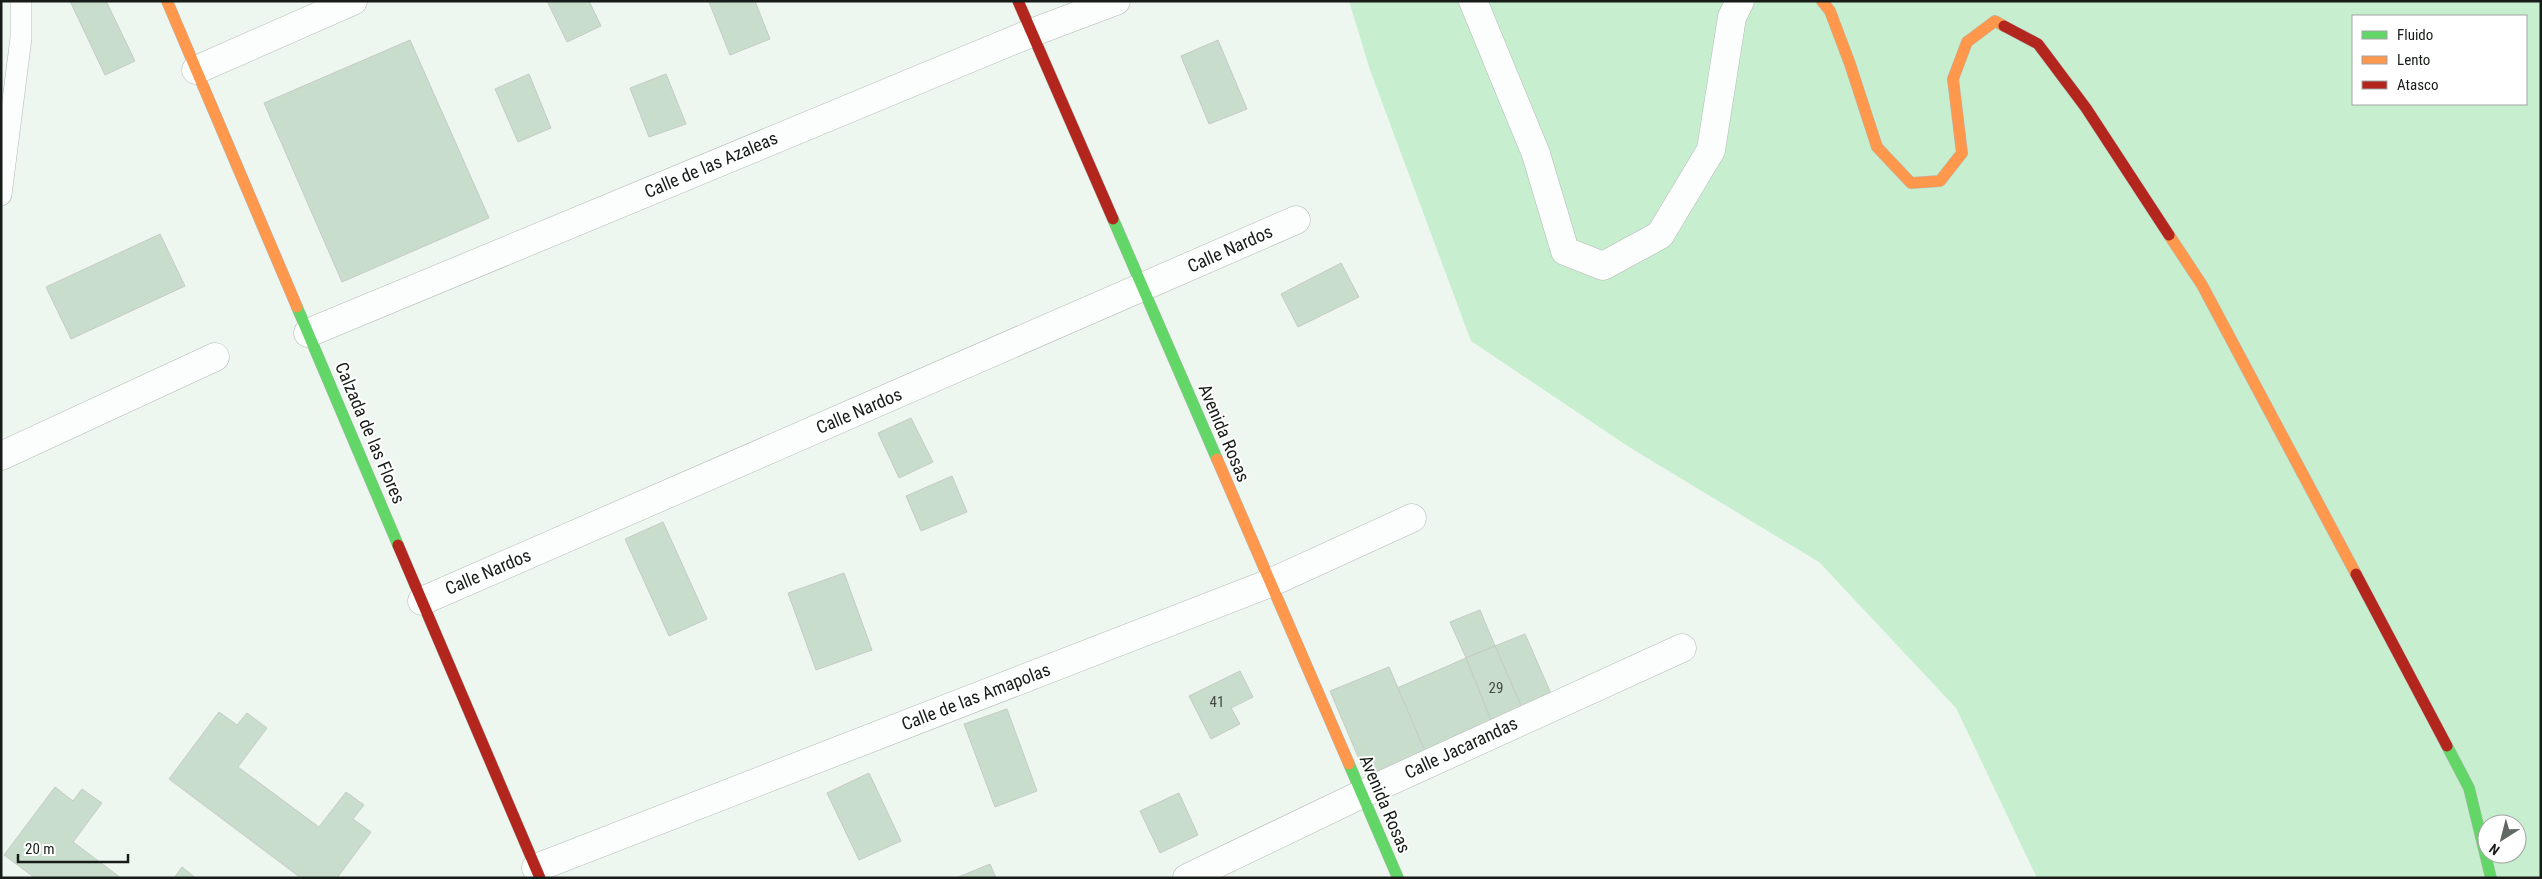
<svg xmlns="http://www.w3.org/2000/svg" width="2542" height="879" viewBox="0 0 2542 879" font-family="'Roboto Condensed',sans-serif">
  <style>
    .green { fill: #c8eed0; fill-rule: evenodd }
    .building { fill: #c9ddcd; stroke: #c5cbc6 }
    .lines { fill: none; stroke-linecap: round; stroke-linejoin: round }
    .lane-casing { stroke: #b4bab6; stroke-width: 22 }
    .street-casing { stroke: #b4bab6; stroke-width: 29 }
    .fast-casing { stroke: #b4bab6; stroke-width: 12 }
    .slow-casing { stroke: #b4bab6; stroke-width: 12 }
    .jam-casing { stroke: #b4bab6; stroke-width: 12 }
    .lane { stroke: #fcfefd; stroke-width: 21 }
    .street { stroke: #fcfefd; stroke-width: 28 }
    .fast { stroke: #63d668; stroke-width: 11 }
    .slow { stroke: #ff974d; stroke-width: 11 }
    .jam { stroke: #b3261e; stroke-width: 11 }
    .labels { text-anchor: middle; stroke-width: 4; stroke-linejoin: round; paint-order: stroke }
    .number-label { font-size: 15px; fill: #444c45 }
    .street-label { font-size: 18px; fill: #171c18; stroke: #fff }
  </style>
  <rect width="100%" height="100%" fill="#eef6f0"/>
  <path class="green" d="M1349,1H2541V878H2037L1956,708L1819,562L1629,447L1471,341L1370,70ZM2353,16H2526V104H2353ZM2487,824H2517V854H2487Z"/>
  <g class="building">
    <path d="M70,1H106L135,61L105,75Z"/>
    <path d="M547,1H589L601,26L567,42Z"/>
    <path d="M755,1L770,39L730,55L709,2Z"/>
    <path d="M410,40L489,218L342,282L264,103Z"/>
    <path d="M1218,40L1247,109L1209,124L1181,56Z"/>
    <path d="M529,74L551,128L518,142L495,89Z"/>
    <path d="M666,74L686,124L649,137L630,88Z"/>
    <path d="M160,234L185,286L71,339L46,287Z"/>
    <path d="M1341,263L1359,297L1298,327L1281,294Z"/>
    <path d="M911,418L933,462L899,478L878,433Z"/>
    <path d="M952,476L967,512L921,531L906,496Z"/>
    <path d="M663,522L707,619L669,636L625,539Z"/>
    <path d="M844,573L872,650L816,670L788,593Z"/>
    <path d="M1480,610L1495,646L1466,658L1450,622Z"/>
    <path d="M1525,634L1556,705L1526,717L1495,646Z"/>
    <path d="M1495,646L1526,717L1494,728L1466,658Z"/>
    <path d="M1466,658L1494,728L1427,756L1397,688Z"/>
    <path d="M1389,667L1427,756L1368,780L1330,691Z"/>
    <path d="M1240,671L1253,697L1231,708L1240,724L1211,739L1189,696Z"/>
    <path d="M1007,709L1037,791L995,807L964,724Z"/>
    <path d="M219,712L237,725L247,713L267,728L238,767L319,827L346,792L364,805L353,819L371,832L337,878H301L169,779Z"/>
    <path d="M869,773L901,841L859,860L827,793Z"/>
    <path d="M55,787L73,801L82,789L102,803L73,842L121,878H35L4,855Z"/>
    <path d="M1179,793L1198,835L1160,853L1140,811Z"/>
    <path d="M990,864L996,878H956Z"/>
    <path d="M182,867L196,878H174Z"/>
  </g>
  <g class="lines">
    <defs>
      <path id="lane" d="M1,195L21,38V1"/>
      <g id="street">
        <path d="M1473,1L1536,154L1565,251L1603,266L1660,235L1711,150L1732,17L1740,1"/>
        <path d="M196,70L353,1"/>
        <path d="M308,333L1031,33L1116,1"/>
        <path d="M1,456L215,357"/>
        <path d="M422,601L1296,220"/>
        <path d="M536,868L1270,583L1412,518"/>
        <path d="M1187,878L1362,794L1682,648"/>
      </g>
      <g id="fast">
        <path d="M1113,219L1217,459"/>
        <path d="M297,307L398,545"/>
        <path d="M2447,746L2469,788L2491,878"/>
        <path d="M1349,764L1398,878"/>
      </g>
      <g id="slow">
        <path d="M167,1L297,307"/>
        <path d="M1822,1L1830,11L1850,64L1877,147L1911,183L1940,181L1962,153L1953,79L1967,42L1995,21L2004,26"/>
        <path d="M2169,235L2202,285L2356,574"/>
        <path d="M1217,459L1349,764"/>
      </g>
      <g id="jam">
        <path d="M1018,1L1113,219"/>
        <path d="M2004,26L2038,44L2086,108L2169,235"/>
        <path d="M398,545L540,878"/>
        <path d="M2356,574L2447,746"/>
      </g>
    </defs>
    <use href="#lane" class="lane-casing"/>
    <use href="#street" class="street-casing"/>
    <use href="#fast" class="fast-casing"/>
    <use href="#slow" class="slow-casing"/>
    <use href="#jam" class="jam-casing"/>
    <use href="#lane" class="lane"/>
    <use href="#street" class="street"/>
    <use href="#fast" class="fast"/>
    <use href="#slow" class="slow"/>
    <use href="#jam" class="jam"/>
  </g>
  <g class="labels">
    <g class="number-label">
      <text x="1496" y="693">29</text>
      <text x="1217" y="707">41</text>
    </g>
    <g class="street-label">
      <text transform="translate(711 165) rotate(-23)" y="6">Calle de las Azaleas</text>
      <text transform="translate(1230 249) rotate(-24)" y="6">Calle Nardos</text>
      <text transform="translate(859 411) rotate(-23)" y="6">Calle Nardos</text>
      <text transform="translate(370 433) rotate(67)" y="6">Calzada de las Flores</text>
      <text transform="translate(1224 433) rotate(67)" y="6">Avenida Rosas</text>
      <text transform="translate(488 572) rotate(-23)" y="6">Calle Nardos</text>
      <text transform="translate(976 697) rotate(-21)" y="6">Calle de las Amapolas</text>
      <text transform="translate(1461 748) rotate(-25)" y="6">Calle Jacarandas</text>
      <text transform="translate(1385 804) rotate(67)" y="6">Avenida Rosas</text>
    </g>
  </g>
  <rect width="2542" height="879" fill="none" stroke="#171c18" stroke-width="5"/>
  <rect x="2352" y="15" width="175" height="90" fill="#ffffff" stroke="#a2a4a3"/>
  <rect x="2362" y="31" width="25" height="8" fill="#63d668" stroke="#a2a4a3"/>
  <text x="2397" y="40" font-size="15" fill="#171c18">Fluido</text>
  <rect x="2362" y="56" width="25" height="8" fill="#ff974d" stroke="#a2a4a3"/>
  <text x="2397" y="65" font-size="15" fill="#171c18">Lento</text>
  <rect x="2362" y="81" width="25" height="8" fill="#b3261e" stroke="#a2a4a3"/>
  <text x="2397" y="90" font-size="15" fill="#171c18">Atasco</text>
  <g transform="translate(2502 839) rotate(216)"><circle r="24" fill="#ffffff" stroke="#a2a4a3"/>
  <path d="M0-4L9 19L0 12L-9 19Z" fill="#626864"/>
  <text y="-8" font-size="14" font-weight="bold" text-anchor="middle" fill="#171c18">N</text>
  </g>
  <path d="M18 854v8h110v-8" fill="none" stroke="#171c18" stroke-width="2.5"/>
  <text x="25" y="854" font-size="15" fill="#171c18" stroke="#ffffff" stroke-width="4" paint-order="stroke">20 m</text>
</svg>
